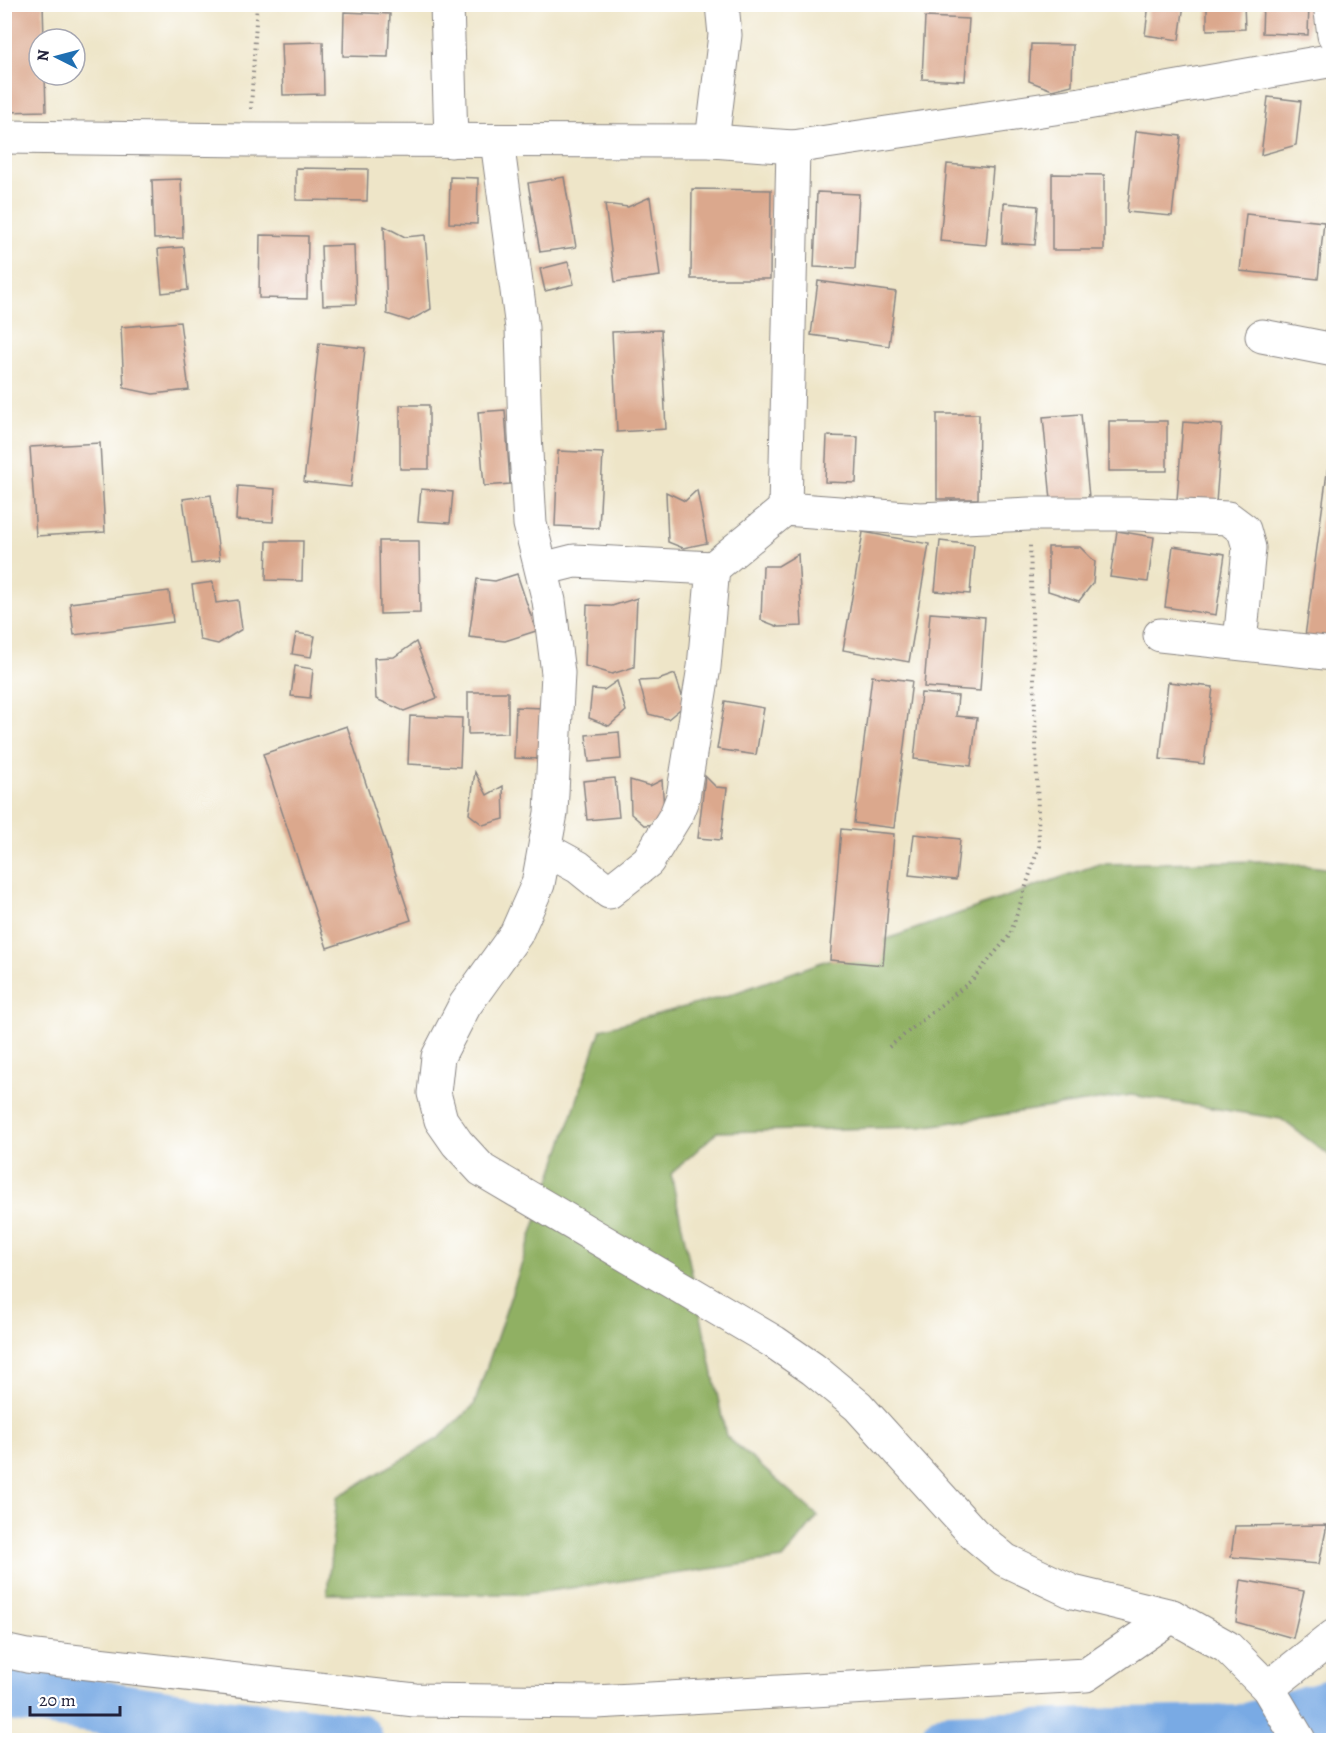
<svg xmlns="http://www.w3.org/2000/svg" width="1338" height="1745" viewBox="0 0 1338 1745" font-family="Alegreya,serif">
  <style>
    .forest { fill: #90b064; stroke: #596950; stroke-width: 1.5 }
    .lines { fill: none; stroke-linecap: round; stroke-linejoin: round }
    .river { stroke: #79aae4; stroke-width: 54 }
    .building { fill: #dba88d }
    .minor-casing { stroke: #888482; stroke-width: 35 }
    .path { stroke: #888482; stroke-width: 4; stroke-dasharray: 1.5 4.5; stroke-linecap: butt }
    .minor { stroke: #fff; stroke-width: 33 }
  </style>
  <rect width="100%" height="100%" fill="#fff"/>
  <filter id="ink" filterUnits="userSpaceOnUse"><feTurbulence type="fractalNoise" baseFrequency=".0167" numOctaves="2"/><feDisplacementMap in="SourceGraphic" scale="12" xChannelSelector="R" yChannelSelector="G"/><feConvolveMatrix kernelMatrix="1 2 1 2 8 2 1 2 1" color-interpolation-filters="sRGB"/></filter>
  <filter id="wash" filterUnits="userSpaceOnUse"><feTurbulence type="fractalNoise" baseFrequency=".008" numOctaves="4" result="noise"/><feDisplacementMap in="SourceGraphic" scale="24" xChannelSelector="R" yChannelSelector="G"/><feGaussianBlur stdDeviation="1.35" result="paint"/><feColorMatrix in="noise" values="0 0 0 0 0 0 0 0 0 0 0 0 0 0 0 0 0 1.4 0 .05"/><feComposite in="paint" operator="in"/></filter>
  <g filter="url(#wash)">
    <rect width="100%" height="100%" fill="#eee5c8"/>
    <path class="forest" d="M1267,861L1333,869V1158L1281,1119L1131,1095L921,1127L717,1132L671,1174L726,1436L818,1516L783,1559L526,1594H327L337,1497L439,1438L474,1405L601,1029L726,996L1099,864Z"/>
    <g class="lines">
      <g class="river">
        <path d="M4,1693L207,1723L356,1740"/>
        <path d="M948,1740L1122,1734L1240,1732L1334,1705"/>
      </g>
    </g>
    <g id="blocks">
      <g class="building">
        <path d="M4,4H43L44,39H39V75H45L46,111L4,112Z"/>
        <path d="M1149,4H1184L1179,40L1145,35Z"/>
        <path d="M1207,4H1244L1245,29L1207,30Z"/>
        <path d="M1263,4H1309L1308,35L1262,33Z"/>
        <path d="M344,12L390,14L388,57L343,56Z"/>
        <path d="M925,17L969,19L965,81L922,79Z"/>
        <path d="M323,42L324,94L283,95L281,43Z"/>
        <path d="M1031,44L1073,45L1072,85L1052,90L1029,81Z"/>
        <path d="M1268,97L1301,101L1296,145L1261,155Z"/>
        <path d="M1136,131L1181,136L1172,216L1127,212Z"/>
        <path d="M947,164L993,168L986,245L940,241Z"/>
        <path d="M296,168L368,169L367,201L296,200Z"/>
        <path d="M1052,174L1104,175V250H1052Z"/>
        <path d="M450,177L478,178L477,224L449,223Z"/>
        <path d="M564,177L576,247L540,252L528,183Z"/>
        <path d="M181,179L183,238L154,239L152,180Z"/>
        <path d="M692,189L771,190L770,279H691Z"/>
        <path d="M817,192L859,194L855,269L814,267Z"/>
        <path d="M650,197L660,276L615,282L605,204L628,207Z"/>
        <path d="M1004,203L1038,206L1035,245L1002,243Z"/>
        <path d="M1246,214L1324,222L1318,279L1240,271Z"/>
        <path d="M384,226L405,237L425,235L431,309L409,321L387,314Z"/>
        <path d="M260,235L308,236L307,299L259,298Z"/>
        <path d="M354,245L356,304L323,305L321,246Z"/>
        <path d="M184,247L188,290L162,293L158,249Z"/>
        <path d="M568,262L574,284L545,291L540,269Z"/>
        <path d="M818,281L896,292L889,346L811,335Z"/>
        <path d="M180,322L189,390L153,394L124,388L121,327Z"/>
        <path d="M661,330L666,429L617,432L612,332Z"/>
        <path d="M319,343L365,348L351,487L304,482Z"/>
        <rect x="400" y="405" width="29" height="64"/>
        <path d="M505,410L510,484L484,486L478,412Z"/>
        <path d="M937,414H979L978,499H937Z"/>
        <path d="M1081,414L1089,497L1051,500L1043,417Z"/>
        <rect x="1109" y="421" width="58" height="50"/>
        <path d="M1183,422L1222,425L1216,503L1177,500Z"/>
        <path d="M827,436L858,437L856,483L825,482Z"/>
        <path d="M100,443L105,532L36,536L30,447Z"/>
        <path d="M558,451L603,453L599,528L555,526Z"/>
        <path d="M1329,458L1334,459V647L1304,644Z"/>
        <path d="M238,486L275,489L273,522L236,520Z"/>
        <path d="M421,489L453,492L450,523L418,521Z"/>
        <path d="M697,490L707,543L683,548L668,542L666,492L685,501Z"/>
        <path d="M211,495L220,560L192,564L183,499Z"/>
        <path d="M1117,531L1154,537L1148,582L1110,577Z"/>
        <path d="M863,532L929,544L909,662L843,650Z"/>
        <path d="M267,541H303L302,581L266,580Z"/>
        <path d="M379,541H419L420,613L380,614Z"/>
        <path d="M940,541L974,545L970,594L935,591Z"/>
        <path d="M1173,546L1225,554L1216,615L1165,607Z"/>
        <path d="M1048,547H1080L1095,562L1093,583L1079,601L1048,591Z"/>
        <path d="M798,554L802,626L779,627L761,620L763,566H778Z"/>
        <path d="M517,574L536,631L505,641L469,637L477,579L495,581Z"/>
        <path d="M213,582L216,603L238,600L242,629L218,644L200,640L192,585Z"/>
        <path d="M169,591L173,622L74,635L70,603Z"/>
        <path d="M637,598L634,667L612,674L585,666L587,605L612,606Z"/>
        <path d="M930,613L985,617L980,691L924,687Z"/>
        <path d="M296,633L315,636L311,657L292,654Z"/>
        <path d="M416,642L437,698L404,711L376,699L374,658L394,657Z"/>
        <path d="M295,666L313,669L310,698L291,696Z"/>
        <path d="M675,674L685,705L668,719L648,714L639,681L658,680Z"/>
        <path d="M872,676L912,681L894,828L854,823Z"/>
        <path d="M617,681L626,711L609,726L589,718L592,689L604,690Z"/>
        <path d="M1168,682L1213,687L1204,764L1160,759Z"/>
        <path d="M468,692H508V733L468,734Z"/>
        <path d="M921,693L958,696L956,716L977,718L971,766L914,759Z"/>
        <path d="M725,701L764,708L756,755L717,749Z"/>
        <path d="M516,707L544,708L542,759L514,758Z"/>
        <path d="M410,716L462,718L460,767L408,764Z"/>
        <path d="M347,726L411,920L327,948L263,754Z"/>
        <path d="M619,732L621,759L589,762L586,735Z"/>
        <path d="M475,772L487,795L503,786L504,819L483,825L469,814Z"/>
        <path d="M705,776L716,787L727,788L721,840L698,838Z"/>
        <path d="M615,778L619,817L587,820L583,781Z"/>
        <path d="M630,780L650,786L662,780L665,824L644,825L631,814Z"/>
        <path d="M841,829L894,834L883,965L830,960Z"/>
        <path d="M914,834L960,839L956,880L909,875Z"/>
        <path d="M1327,1525L1319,1564L1231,1557L1235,1526Z"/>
        <path d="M1241,1580L1304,1591L1293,1638L1236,1622Z"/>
      </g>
    </g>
  </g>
  <g filter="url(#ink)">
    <use href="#blocks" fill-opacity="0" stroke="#888482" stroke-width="1.5"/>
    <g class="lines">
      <defs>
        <g id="minor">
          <path d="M447,4L451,141"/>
          <path d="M1330,4L1334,35"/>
          <path d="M4,137L249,140L712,141L793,147L1081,104L1334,60"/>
          <path d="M497,141L522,328L525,434L530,524L549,601L558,673L551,813L538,884L516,934L465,1005L438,1057L434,1093L441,1120L457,1143L482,1170L774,1342L813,1369L858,1406L974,1534L1005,1560L1073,1592L1172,1616L1227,1647L1268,1688L1299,1740"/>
          <path d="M712,141L725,35L722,4"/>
          <path d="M1262,336L1334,350"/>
          <path d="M785,509L793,147"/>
          <path d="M713,568L785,509L920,519L1029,514H1135L1228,518L1244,530L1249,548L1240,643"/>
          <path d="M542,569L574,561L713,568L704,667L683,797L676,815L648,861L609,892L578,867L545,849"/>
          <path d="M1160,635L1334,654"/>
          <path d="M4,1651L27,1656L415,1700L596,1702L1086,1675L1172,1616"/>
          <path d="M1268,1688L1334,1636"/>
        </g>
      </defs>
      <use href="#minor" class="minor-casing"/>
      <g class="path">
        <path d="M251,109L257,4"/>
        <path d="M889,1047L971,981L1010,935L1039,846L1030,545"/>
      </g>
      <use href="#minor" class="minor"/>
    </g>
  </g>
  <rect width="1338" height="1745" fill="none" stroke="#fff" stroke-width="24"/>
  <g transform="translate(57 57) rotate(276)"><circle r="28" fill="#ffffff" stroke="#a7a7b1" stroke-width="1.5"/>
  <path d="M0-4.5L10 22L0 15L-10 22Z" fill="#1f6fb2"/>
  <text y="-9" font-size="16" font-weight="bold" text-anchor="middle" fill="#22223b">N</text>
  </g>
  <path d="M30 1706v9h90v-9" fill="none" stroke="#22223b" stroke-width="3"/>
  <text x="39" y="1706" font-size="18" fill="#22223b" stroke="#ffffff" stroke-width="4.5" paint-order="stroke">20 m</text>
</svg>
